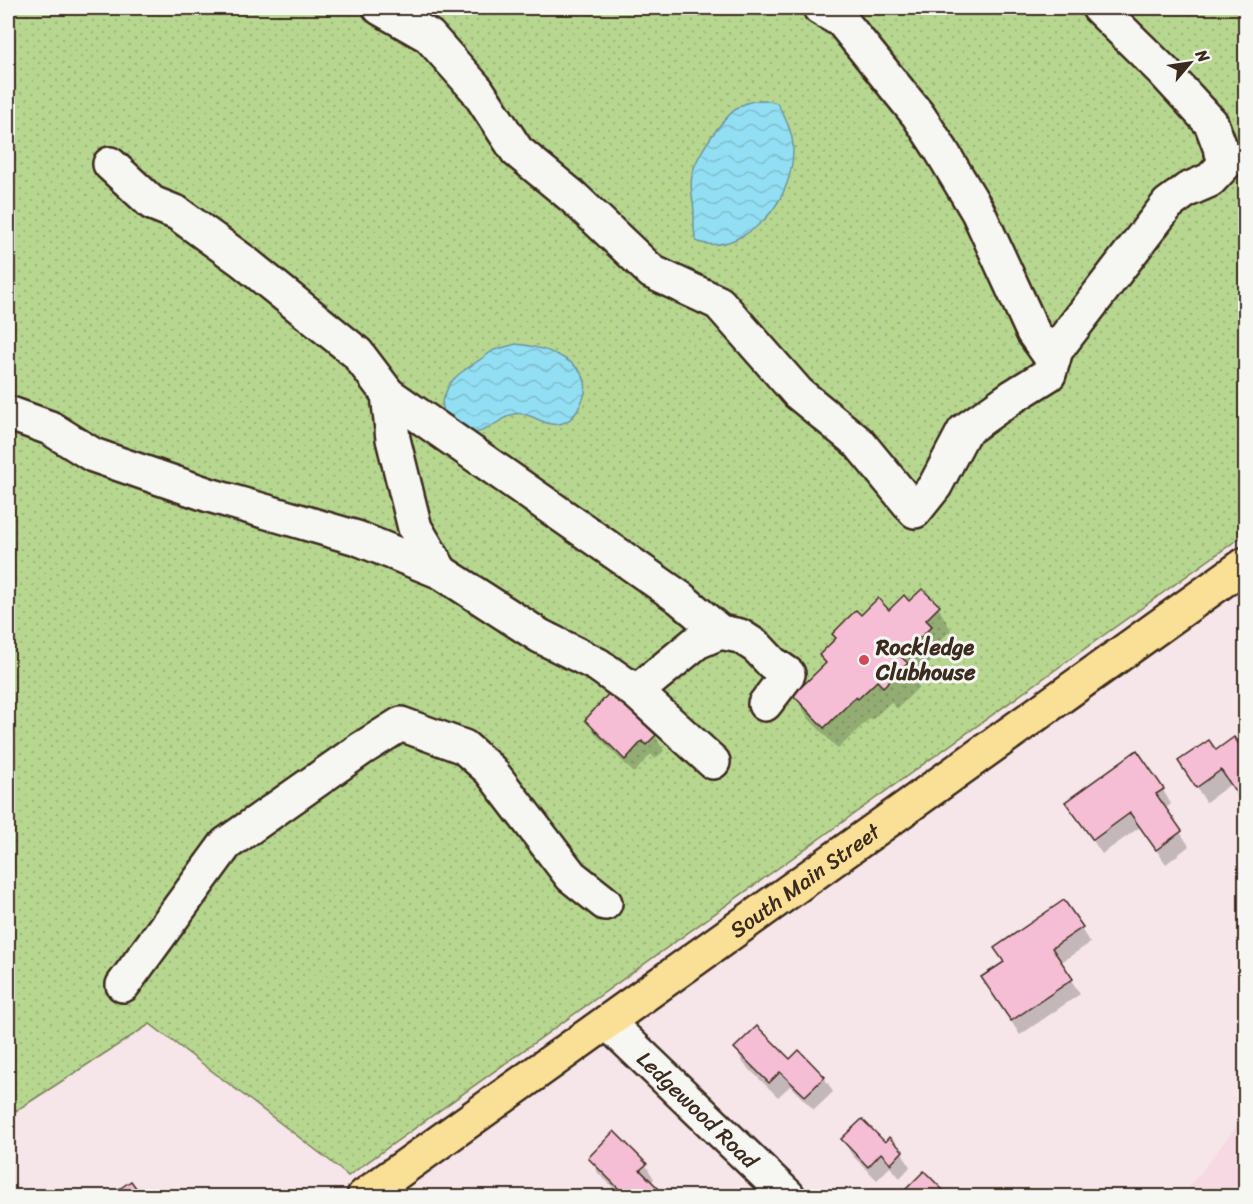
<svg xmlns="http://www.w3.org/2000/svg" width="1253" height="1204" viewBox="0 0 1253 1204" font-family="Sriracha,sans-serif">
  <style>
    .built { fill: #f6d9e3 }
    .grass { fill: url(#grass-dots); stroke: #798057; stroke-width: 1.5 }
    .water { fill: url(#water-waves); stroke: #6f969e; stroke-width: 1.5 }
    .shadow { fill: #0003 }
    .building { fill: #f6bed5; stroke: #3b2a1e; stroke-width: 1.5 }
    .lines { fill: none; stroke-linecap: round; stroke-linejoin: round }
    .minor-casing { stroke: #3b2a1e; stroke-width: 38 }
    .major-casing { stroke: #3b2a1e; stroke-width: 38 }
    .minor { stroke: #f6f6f2; stroke-width: 33 }
    .major { stroke: #fadf96; stroke-width: 33 }
    .poi-dot { fill: #d1495b; stroke: #f6f6f2; stroke-width: 2 }
    .labels { text-anchor: middle; stroke-width: 6; stroke-linejoin: round; paint-order: stroke }
    .poi-label { font-size: 22px; font-weight: bold; fill: #3b2a1e; stroke: #f6f6f2; text-anchor: start }
    .street-label { font-size: 22px; fill: #3b2a1e; stroke: #f6f6f2 }
  </style>
  <defs>
    <pattern id="grass-dots" width="8" height="8" patternUnits="userSpaceOnUse" patternTransform="scale(1.5)"><rect width="8" height="8" fill="#b7d790"/><path d="M2 2h.1M6 6h.1" fill="none" stroke="#9eb97c" stroke-width="1.8" stroke-linecap="round"/></pattern>
    <pattern id="water-waves" width="16" height="10" patternUnits="userSpaceOnUse" patternTransform="scale(1.5)"><rect width="16" height="10" fill="#92def3"/><path d="M0 5q4-4 8 0t8 0" fill="none" stroke="#7fbfd0"/></pattern>
  </defs>
  <rect width="100%" height="100%" fill="#f6e5e9"/>
  <filter id="ink" filterUnits="userSpaceOnUse"><feTurbulence type="fractalNoise" baseFrequency=".0167" numOctaves="2"/><feDisplacementMap in="SourceGraphic" scale="12" xChannelSelector="R" yChannelSelector="G"/><feConvolveMatrix kernelMatrix="1 2 1 2 8 2 1 2 1" color-interpolation-filters="sRGB"/></filter>
  <g filter="url(#ink)">
    <path class="built" d="M1245,1115V1196H1182L1234,1130Z"/>
    <path class="grass" d="M8,8H1245V534L348,1176L329,1160L150,1024L8,1116Z"/>
    <g class="water">
      <path d="M765,100L777,103C785,117 794,134 793,151C792,188 771,224 736,239C723,245 710,247 696,241C693,231 694,224 694,214C694,201 689,189 692,176C695,156 724,115 742,105C750,101 757,100 765,100Z"/>
      <path d="M516,344C542,346 598,363 583,399C578,410 575,418 563,423C544,430 530,408 511,415C498,420 480,438 465,432C458,429 451,424 445,420L442,401L450,383L459,374L494,350Z"/>
    </g>
    <g class="shadow">
      <path d="M909,603L938,607L951,630L939,642L944,649L914,678L919,687L897,709L891,702L872,720L870,718L838,749L808,718L795,695L826,665L821,655L837,640L834,634L861,617L889,612Z"/>
      <path d="M587,720L655,736L664,751L655,759L651,754L634,773L596,735Z"/>
      <path d="M1215,752L1246,756V805L1231,784L1206,802L1180,762Z"/>
      <path d="M1163,790L1171,804L1165,809L1189,846L1166,864L1140,827L1102,854L1067,802Z"/>
      <path d="M1064,902L1090,943L1060,963L1080,994L1020,1035L992,992L1004,963L996,948Z"/>
      <path d="M736,1049L824,1077L833,1092L814,1110L790,1086L778,1097L744,1064Z"/>
      <path d="M843,1140L885,1144L889,1140L902,1152L910,1167L900,1178L890,1167L877,1180L852,1155Z"/>
      <path d="M590,1158L645,1164L654,1179L650,1183L662,1196H622L598,1173Z"/>
      <path d="M924,1173L947,1196H906L904,1193Z"/>
    </g>
    <g class="building">
      <path d="M922,589L940,606L926,620L932,626L901,657L908,663L883,687L877,681L858,699L856,697L824,728L793,695L826,663L819,655L836,638L832,634L856,610L861,615L878,598L889,610L904,595L909,601Z"/>
      <path d="M610,692L656,735L646,745L642,741L625,760L585,720Z"/>
      <path d="M1234,737L1246,754V788L1237,794L1221,770L1196,788L1178,761L1209,740L1216,750Z"/>
      <path d="M1137,750L1164,789L1156,794L1182,831L1156,850L1130,813L1093,840L1065,802Z"/>
      <path d="M1064,900L1083,927L1052,948L1073,979L1011,1021L981,977L1004,962L994,948Z"/>
      <path d="M757,1026L790,1059L799,1050L825,1077L805,1096L780,1072L769,1083L734,1048Z"/>
      <path d="M862,1119L885,1142L889,1137L903,1151L891,1164L881,1153L868,1167L841,1139Z"/>
      <path d="M614,1131L647,1164L640,1170L661,1191L656,1196H626L588,1158Z"/>
      <path d="M924,1171L949,1196H905L902,1193Z"/>
      <path d="M131,1181L142,1196H109Z"/>
    </g>
    <g class="lines">
      <defs>
        <g id="minor">
          <path d="M380,8L429,36L477,90L517,151L573,197L652,272L719,303L798,393L859,443L915,511L935,486L964,431L1012,397L1049,374L1056,350L1168,204L1187,190L1210,180L1226,163L1211,123L1163,71L1099,8"/>
          <path d="M820,8L842,21L918,115L941,150L978,212L1033,332L1053,360"/>
          <path d="M110,164L152,203L177,213L243,261L357,353L388,394L680,598L720,632L740,636L757,647L772,663L788,674L765,704"/>
          <path d="M388,394L393,439L415,528L441,572"/>
          <path d="M8,413L50,428L93,455L209,495L357,538L441,572L540,636L598,665L636,692L713,762"/>
          <path d="M636,692L697,642L720,632"/>
          <path d="M123,985L226,844L361,749L401,724L464,747L490,770L571,876L605,903"/>
          <path id="s1" d="M607,1022L788,1196"/>
        </g>
        <g id="major">
          <path id="s2" d="M364,1196L1246,564"/>
        </g>
      </defs>
      <use href="#minor" class="minor-casing"/>
      <use href="#major" class="major-casing"/>
      <use href="#minor" class="minor"/>
      <use href="#major" class="major"/>
    </g>
  </g>
  <circle class="poi-dot" cx="864" cy="660" r="6"/>
  <g class="labels">
    <g class="poi-label">
      <text x="876" y="655">Rockledge<tspan x="876" dy="25">Clubhouse</tspan></text>
    </g>
    <g class="street-label">
      <text dy="8" stroke="none"><textPath href="#s2" startOffset="542">South Main Street</textPath></text>
      <text dy="8" stroke="none"><textPath href="#s1" startOffset="126">Ledgewood Road</textPath></text>
    </g>
  </g>
  <rect width="1253" height="1204" fill="none" stroke="#f6f6f2" stroke-width="30"/>
  <rect x="15" y="15" width="1223" height="1174" fill="none" stroke="#3b2a1e" stroke-width="2" filter="url(#ink)"/>
  <g transform="translate(1190 63) rotate(61)" stroke="#f6f6f2" stroke-width="4.5" paint-order="stroke">
  <path d="M0-4.5L10 22L0 15L-10 22Z" fill="#3b2a1e"/>
  <text y="-9" font-size="16" font-weight="bold" text-anchor="middle" fill="#3b2a1e">N</text>
  </g>
</svg>
